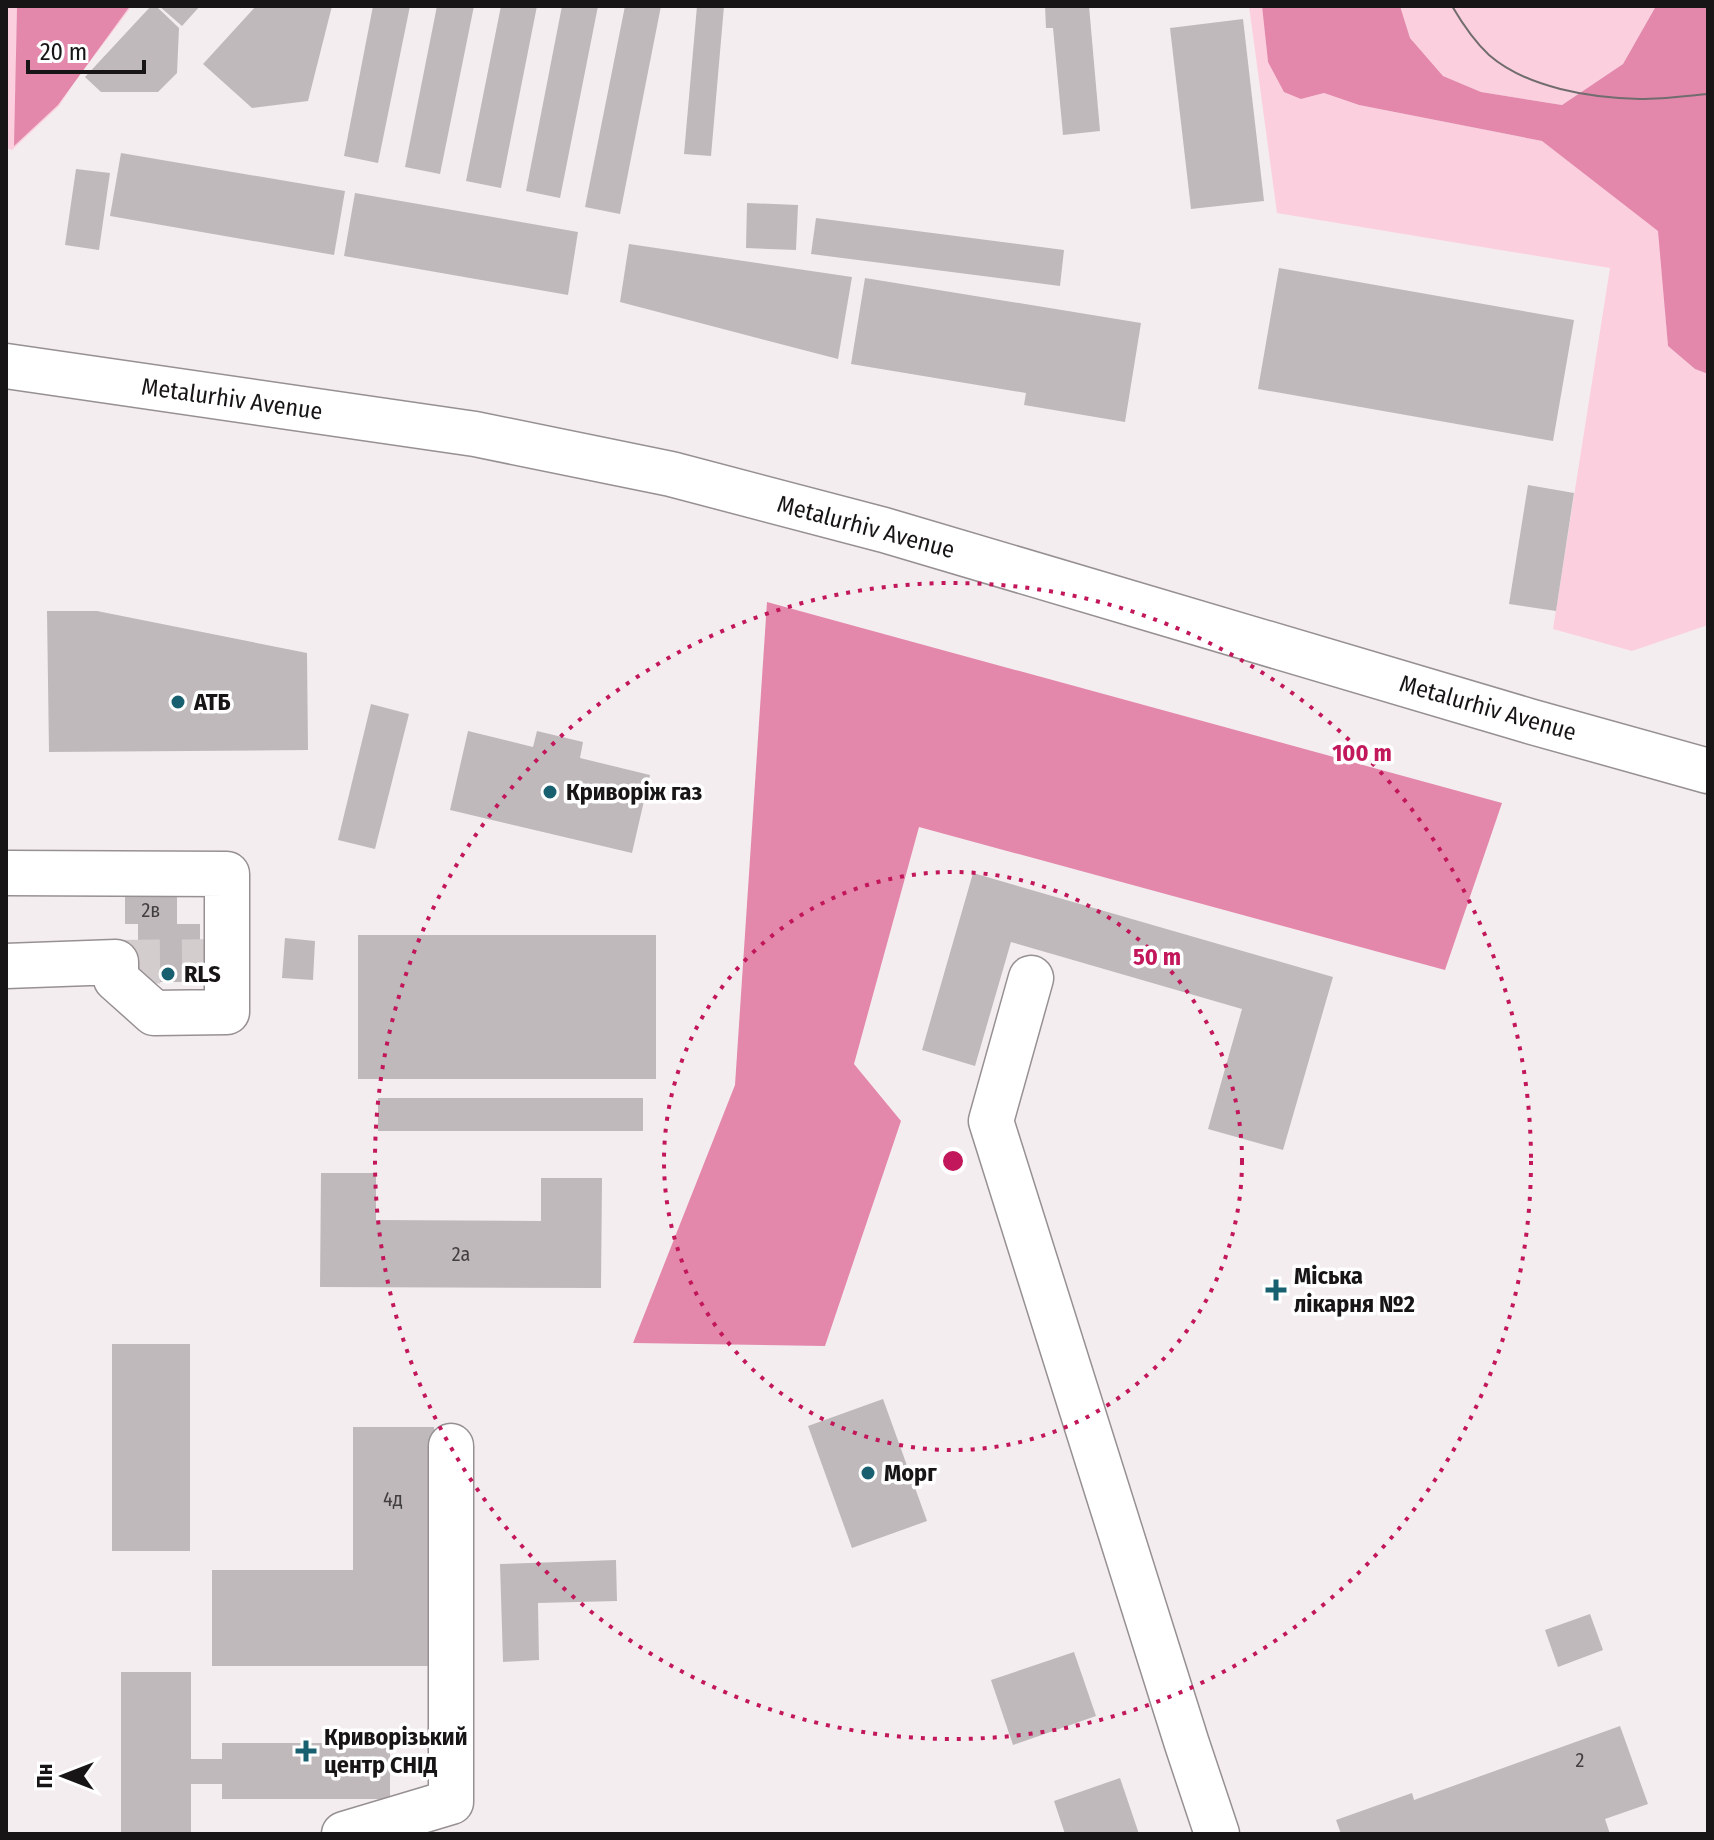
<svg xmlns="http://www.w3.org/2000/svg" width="1714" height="1840" viewBox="0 0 1714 1840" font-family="'Fira Sans Condensed',sans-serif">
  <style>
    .green { fill: #fbcfde }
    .forest { fill: #e388ab }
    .building { fill: #c0b9bc }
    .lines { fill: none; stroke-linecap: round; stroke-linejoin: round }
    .minor-tunnel { stroke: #d3cdce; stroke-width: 44; stroke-dasharray: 44 22; stroke-linecap: butt }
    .minor-casing { stroke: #979092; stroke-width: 47 }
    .major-casing { stroke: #979092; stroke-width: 47 }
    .minor { stroke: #fff; stroke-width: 44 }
    .major { stroke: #fff; stroke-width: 44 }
    .tram { stroke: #716d6e; stroke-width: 2 }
    .ring { fill: none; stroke: #c2185b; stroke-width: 4; stroke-dasharray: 4 8 }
    .poi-dot { fill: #18606f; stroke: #fff; stroke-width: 3 }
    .labels { text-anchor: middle; stroke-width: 7; stroke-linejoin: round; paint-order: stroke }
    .number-label { font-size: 20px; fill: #413e40 }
    .street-label { font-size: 24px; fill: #171516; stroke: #fff }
    .poi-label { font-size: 24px; font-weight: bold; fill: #171516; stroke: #fff; text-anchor: start }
    .centre { fill: #c2185b; stroke: #fff; stroke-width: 4 }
    .ring-label { font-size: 24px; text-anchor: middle; font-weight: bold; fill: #c2185b; stroke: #fff; stroke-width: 7; stroke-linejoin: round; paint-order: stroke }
  </style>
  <rect width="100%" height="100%" fill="#f4edef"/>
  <g class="green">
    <path d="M6,6H17L15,145L58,105L130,6H132L76,80L59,106L12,150L6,148Z"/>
    <path d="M1249,6H1262L1268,62L1301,99L1324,93L1359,105L1542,141L1659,231L1668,346L1695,369L1708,374V625L1632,651L1553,629L1610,268L1277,213Z"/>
    <path d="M1400,6H1656L1623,64L1562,105L1481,92L1443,76L1410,38Z"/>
  </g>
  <g class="forest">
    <path d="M17,6H130L58,105L14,146Z"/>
    <path d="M1262,6H1400L1410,38L1443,76L1481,92L1562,105L1623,64L1656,6H1708V374L1695,369L1668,346L1658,231L1542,141L1359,105L1324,93L1301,99L1284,92L1268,62Z"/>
    <path d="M767,602L1502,803L1445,970L919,827L854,1064L901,1121L825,1346L633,1343L735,1085Z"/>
  </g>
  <g class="building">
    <path d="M151,6H156L179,28L177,73L158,92H101L85,77Z"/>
    <path d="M159,6H200L182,26Z"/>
    <path d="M256,6H332L308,101L252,108L203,64Z"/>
    <path d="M373,6H410L378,163L344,156Z"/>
    <path d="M437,6H474L440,174L405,167Z"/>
    <path d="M501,6H537L501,188L466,181Z"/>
    <path d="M562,6H598L560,198L526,191Z"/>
    <path d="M625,6H661L620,214L585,207Z"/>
    <path d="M697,6H724L711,156L684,154Z"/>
    <path d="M1045,6H1089L1100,131L1063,135L1053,28H1046Z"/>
    <path d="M1243,19L1264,201L1191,209L1170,28Z"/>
    <path d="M121,153L345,191L334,255L110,216Z"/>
    <path d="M76,169L110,173L99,250L65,245Z"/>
    <path d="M355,193L578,232L568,295L344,256Z"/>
    <path d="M747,203L798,205L796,250L746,248Z"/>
    <path d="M816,218L1064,250L1060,286L811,254Z"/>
    <path d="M629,244L852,277L838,359L620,302Z"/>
    <path d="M1279,268L1574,320L1553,441L1258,389Z"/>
    <path d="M865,278L1141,323L1125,422L1024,405L1026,393L851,364Z"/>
    <path d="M1528,485L1574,493L1556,611L1509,604Z"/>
    <path d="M47,611H97L307,653L308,750L49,752Z"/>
    <path d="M371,704L409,714L375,849L338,840Z"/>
    <path d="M468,731L533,747L537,731L583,742L580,758L650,775L632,853L450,810Z"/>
    <path d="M973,873L1333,977L1283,1150L1208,1129L1242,1009L1011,942L975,1066L922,1050Z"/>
    <path d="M125,896H177V924H200V982H138V924H125Z"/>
    <rect x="358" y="935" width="298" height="144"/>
    <path d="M285,938L315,941L313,980L282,978Z"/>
    <rect x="378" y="1098" width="265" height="33"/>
    <path d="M321,1173H376V1220L541,1221V1178H602L601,1288L320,1287Z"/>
    <rect x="112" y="1344" width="78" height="207"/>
    <path d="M883,1399L927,1521L852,1548L808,1426Z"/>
    <path d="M353,1427H434V1666H212V1570H353Z"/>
    <path d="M616,1560L617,1601L538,1603L539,1660L503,1662L500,1564Z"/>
    <path d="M1590,1614L1603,1650L1558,1667L1545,1630Z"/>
    <path d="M1074,1652L1096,1716L1013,1745L991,1680Z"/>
    <path d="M121,1672H191V1759H222V1743H390V1799H222V1784H191V1834H121Z"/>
    <path d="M1620,1726L1648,1804L1605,1819L1610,1834H1341L1336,1820L1412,1793L1414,1800Z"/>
    <path d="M1120,1778L1139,1834H1065L1054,1801Z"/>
  </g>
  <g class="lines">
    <path class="minor-tunnel" d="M116,962L227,961"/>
    <defs>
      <g id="minor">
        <path d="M6,873L227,874V1012L154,1013L116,979V962L6,966"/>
        <path d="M1031,978L991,1121L1187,1744L1217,1834"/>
        <path d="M344,1834L451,1802V1446"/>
      </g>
      <path id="major" d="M6,366L475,434L671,474L884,530L1529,721L1708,771"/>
    </defs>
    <use href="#minor" class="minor-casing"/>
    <use href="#major" class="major-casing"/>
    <use href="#minor" class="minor"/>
    <use href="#major" class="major"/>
    <path class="tram" d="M1452,6C1462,23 1474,41 1489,55C1527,88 1591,98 1640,99C1663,99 1686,96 1708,94"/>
  </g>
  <g class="ring">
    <circle cx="953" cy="1161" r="289"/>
    <circle cx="953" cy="1161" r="578"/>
  </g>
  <g class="poi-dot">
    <circle cx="178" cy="702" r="8"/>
    <circle cx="550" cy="792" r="8"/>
    <circle cx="168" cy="974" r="8"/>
    <path d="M1272 1278h8v8h8v8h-8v8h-8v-8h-8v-8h8z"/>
    <circle cx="868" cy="1473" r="8"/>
    <path d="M302 1739h8v8h8v8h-8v8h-8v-8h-8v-8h8z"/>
  </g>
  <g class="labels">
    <g class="number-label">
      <text x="151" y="917">2в</text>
      <text x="461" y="1261">2а</text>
      <text x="393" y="1506">4д</text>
      <text x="1580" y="1767">2</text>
    </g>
    <g class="street-label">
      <text transform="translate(232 399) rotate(8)" y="8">Metalurhiv Avenue</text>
      <text transform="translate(866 527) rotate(15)" y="8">Metalurhiv Avenue</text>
      <text transform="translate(1488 708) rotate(16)" y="8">Metalurhiv Avenue</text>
    </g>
    <g class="poi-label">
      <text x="194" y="710">АТБ</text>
      <text x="566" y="800">Криворіж газ</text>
      <text x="184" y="982">RLS</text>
      <text x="1294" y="1284">Міська<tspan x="1294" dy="28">лікарня №2</tspan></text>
      <text x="884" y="1481">Морг</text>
      <text x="324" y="1745">Криворізький<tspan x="324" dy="28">центр СНІД</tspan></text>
    </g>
  </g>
  <circle cx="953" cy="1161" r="12" class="centre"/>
  <g class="ring-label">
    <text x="1362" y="761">100 m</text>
    <text x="1157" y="965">50 m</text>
  </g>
  <rect width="1714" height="1840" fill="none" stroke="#171516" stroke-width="16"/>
  <g transform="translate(64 1776) rotate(270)" stroke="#ffffff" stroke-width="6" paint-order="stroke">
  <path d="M0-6L14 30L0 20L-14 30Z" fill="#171516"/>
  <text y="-12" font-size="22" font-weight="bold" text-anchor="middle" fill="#171516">Пн</text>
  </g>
  <path d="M28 60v12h116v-12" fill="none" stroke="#171516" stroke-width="4"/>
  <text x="40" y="60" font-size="24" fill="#171516" stroke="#ffffff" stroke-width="6" paint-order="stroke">20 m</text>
</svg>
